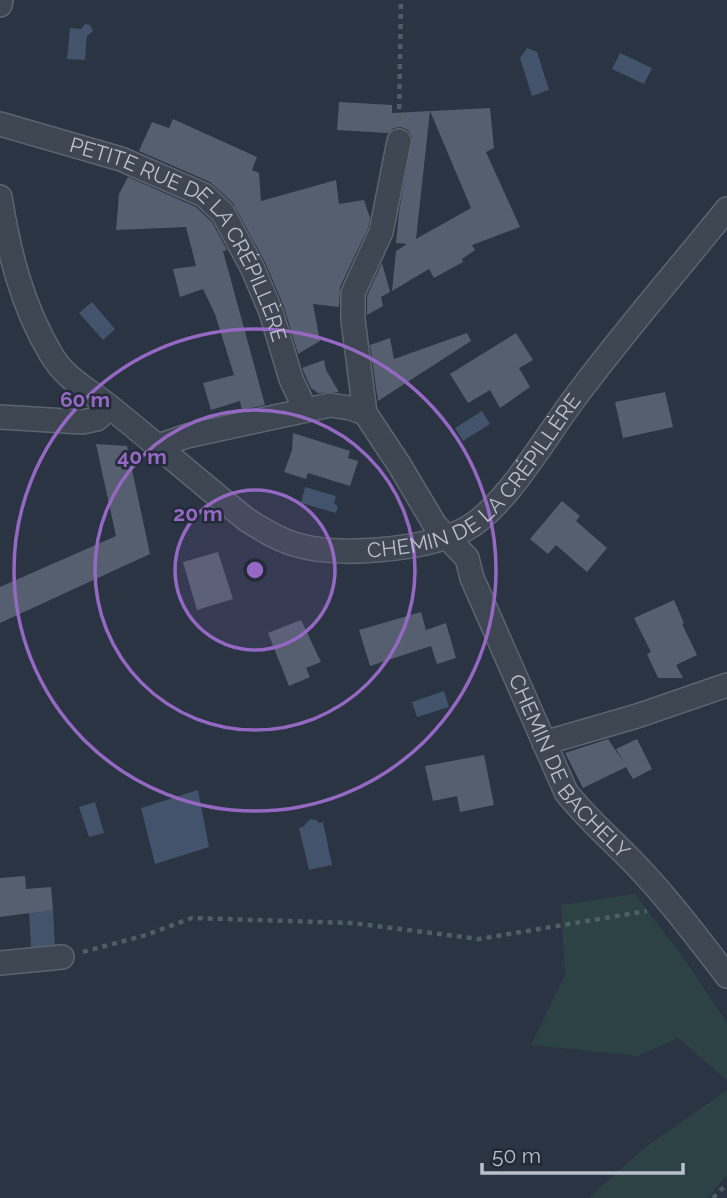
<svg xmlns="http://www.w3.org/2000/svg" width="727" height="1198" viewBox="0 0 727 1198" font-family="Raleway,sans-serif">
  <style>
    .green { fill: #2d4244 }
    .water { fill: #43536b }
    .building { fill: #555f6f; fill-rule: evenodd }
    .lines { fill: none; stroke-linecap: round; stroke-linejoin: round }
    .minor-casing { stroke: #5c646f; stroke-width: 26 }
    .path { stroke: #4c5f62; stroke-width: 4.5; stroke-dasharray: 5 5; stroke-linecap: butt }
    .minor { stroke: #3e4652; stroke-width: 23 }
    .ring { fill: none; stroke: #9568c4; stroke-width: 3.5 }
    .labels { text-anchor: middle; stroke-width: 5; stroke-linejoin: round; paint-order: stroke }
    .street-label { font-size: 21px; fill: #bbc1cc; stroke: #222b37 }
    .centre { fill: #9568c4; stroke: #222b37; stroke-width: 3.5 }
    .ring-label { font-size: 21px; text-anchor: middle; font-weight: bold; fill: #9568c4; stroke: #222b37; stroke-width: 5; stroke-linejoin: round; paint-order: stroke }
  </style>
  <rect width="100%" height="100%" fill="#2a3442"/>
  <g class="green">
    <path d="M635,894L687,963L727,1023V1080L678,1038L638,1056L531,1045L565,975L561,905Z"/>
    <path d="M727,1090V1175L708,1198H589L643,1149Z"/>
  </g>
  <g class="water">
    <path d="M85,24L90,25L93,31L87,36L85,60L67,59L70,28L81,29Z"/>
    <path d="M527,48L537,52L549,90L532,96L520,58Z"/>
    <path d="M620,53L652,68L644,84L612,69Z"/>
    <path d="M92,302L115,329L103,340L79,313Z"/>
    <path d="M482,411L490,424L463,441L455,428Z"/>
    <path d="M305,487L336,496L334,503L338,507L336,513L301,503Z"/>
    <path d="M444,691L449,707L417,717L412,702Z"/>
    <path d="M198,790L209,847L155,864L141,808Z"/>
    <path d="M95,802L104,833L89,837L79,807Z"/>
    <path d="M310,819L316,820L319,823L323,822L332,865L309,870L299,828L303,827Z"/>
    <path d="M53,910L55,946L31,948L29,912Z"/>
  </g>
  <g class="building">
    <path d="M339,102L392,105V113L490,108L494,148L486,152L520,227L472,245L475,250L462,259L463,262L434,278L429,269L392,291L396,251L407,244L396,243L399,212L412,137L408,130L401,127L394,128L388,133L337,130ZM430,111L471,208L416,239Z"/>
    <path d="M173,119L257,157L252,170L259,173L261,201L336,180L339,204L364,200L370,218L368,228L340,287L339,307L313,304L320,341L298,354L284,307L265,262L233,203L210,182L139,151L152,122L169,128Z"/>
    <path d="M128,177L196,207L212,222L227,250L223,251L265,405L242,410L240,401L211,410L203,383L234,375L215,314L203,289L180,297L173,269L196,266L186,227L116,230L119,194Z"/>
    <path d="M382,263L390,292L381,297L383,306L367,315V296Z"/>
    <path d="M467,333L471,341L378,401L370,345L390,338L394,359Z"/>
    <path d="M516,333L533,360L519,368L530,387L500,408L490,390L468,403L450,374Z"/>
    <path d="M324,360L326,370L339,392L318,393L311,388L302,368Z"/>
    <path d="M665,392L673,427L623,438L615,402Z"/>
    <path d="M293,433L350,451L348,458L358,461L350,486L308,473L306,479L284,472L292,450Z"/>
    <path d="M96,444L127,446L150,554L0,623V587L116,536Z"/>
    <path d="M562,501L580,516L576,521L607,548L587,572L556,545L548,554L530,539Z"/>
    <path d="M218,552L233,599L197,610L183,562Z"/>
    <path d="M674,600L684,623L682,624L697,655L676,665L683,678H658L647,654L651,652L634,618Z"/>
    <path d="M421,612L426,630L446,623L456,658L437,664L431,646L370,666L359,630Z"/>
    <path d="M301,620L321,662L306,668L310,677L289,686L268,633Z"/>
    <path d="M608,739L624,763L616,749L637,739L652,769L633,779L626,767L583,788L565,753Z"/>
    <path d="M484,755L494,805L460,812L457,796L433,801L425,766Z"/>
    <path d="M25,876L26,889L51,887L53,910L0,917V878Z"/>
  </g>
  <g class="lines">
    <defs>
      <g id="minor">
        <path d="M0,5L1,0"/>
        <path id="s1" d="M0,124L121,159L204,195L223,213L252,267L271,312L291,379L305,409"/>
        <path id="s2" d="M399,141L381,232L353,293V320L365,413L400,466L435,525L467,558L472,578L566,792C586,818 611,839 634,863C668,898 697,937 727,976"/>
        <path id="s3" d="M0,197C9,252 22,306 51,354C65,379 89,390 110,407C156,444 201,483 247,520C262,529 277,539 294,544C337,558 426,550 466,529C506,507 546,436 574,399C622,334 676,272 727,209"/>
        <path d="M0,417L82,422L97,419L110,407"/>
        <path d="M158,446L187,436L330,405L350,408L365,413"/>
        <path d="M544,743L637,716L727,685"/>
        <path d="M0,963L62,957"/>
      </g>
    </defs>
    <use href="#minor" class="minor-casing"/>
    <g class="path">
      <path d="M399,119L401,0"/>
      <path d="M83,952L146,935L192,918L352,923L479,939L647,911"/>
      <path d="M713,1198L727,1184"/>
    </g>
    <use href="#minor" class="minor"/>
  </g>
  <circle cx="255" cy="570" r="80" fill="#9568c4" fill-opacity=".12"/>
  <g class="ring">
    <circle cx="255" cy="570" r="80"/>
    <circle cx="255" cy="570" r="160"/>
    <circle cx="255" cy="570" r="241"/>
  </g>
  <g class="labels">
    <g class="street-label">
      <text dy="7" stroke="none"><textPath href="#s1" startOffset="228">PETITE RUE DE LA CRÉPILLÈRE</textPath></text>
      <text dy="7" stroke="none"><textPath href="#s3" startOffset="688">CHEMIN DE LA CRÉPILLÈRE</textPath></text>
      <text dy="7" stroke="none"><textPath href="#s2" startOffset="693">CHEMIN DE BACHELY</textPath></text>
    </g>
  </g>
  <circle cx="255" cy="570" r="10" class="centre"/>
  <g class="ring-label">
    <text x="85" y="407">60 m</text>
    <text x="142" y="464">40 m</text>
    <text x="198" y="521">20 m</text>
  </g>
  <path d="M482 1163v10h201v-10" fill="none" stroke="#bbc1cc" stroke-width="3.5"/>
  <text x="492" y="1163" font-size="21" fill="#bbc1cc" stroke="#222b37" stroke-width="5" paint-order="stroke">50 m</text>
</svg>
